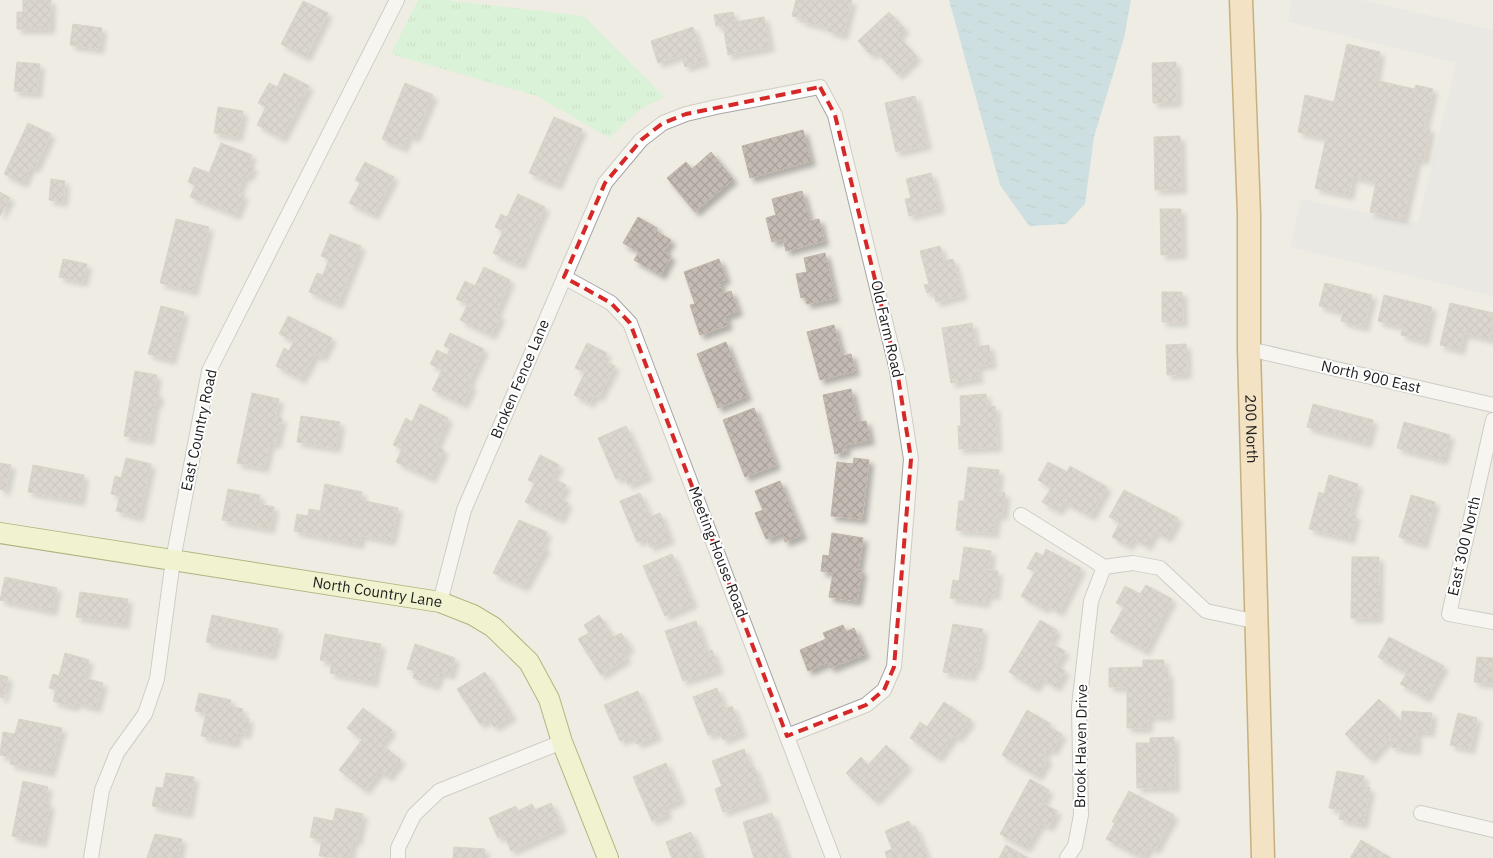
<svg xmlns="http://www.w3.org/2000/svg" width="1493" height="858" viewBox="0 0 1493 858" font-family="'IBM Plex Sans',sans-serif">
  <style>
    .park { fill: url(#park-tufts) }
    .parking { fill: #e2e2e2 }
    .water { fill: url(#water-ripples) }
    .building { fill: url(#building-cross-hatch); stroke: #c0b3a7; filter: url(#shadow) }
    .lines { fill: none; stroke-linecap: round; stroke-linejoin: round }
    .street-casing { stroke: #a5a5a5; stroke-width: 16 }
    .secondary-casing { stroke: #667407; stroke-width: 22 }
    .primary-casing { stroke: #966703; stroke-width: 25 }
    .street { stroke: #fff; stroke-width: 14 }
    .secondary { stroke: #f4f8b9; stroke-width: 20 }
    .primary { stroke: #fad49e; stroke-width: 22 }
    .marked { fill: none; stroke: #d62828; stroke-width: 4; stroke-dasharray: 10 6; stroke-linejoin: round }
    .labels { text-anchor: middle; stroke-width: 4; stroke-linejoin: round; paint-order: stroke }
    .street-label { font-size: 15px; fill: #1e1e1e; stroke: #fff }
  </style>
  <defs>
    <pattern id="park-tufts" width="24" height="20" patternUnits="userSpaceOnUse" patternTransform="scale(1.25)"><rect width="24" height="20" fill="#c2f8c7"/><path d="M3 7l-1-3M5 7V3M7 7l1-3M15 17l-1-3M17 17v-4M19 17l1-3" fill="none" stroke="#a6d4aa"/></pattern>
    <pattern id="water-ripples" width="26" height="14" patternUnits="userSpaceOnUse" patternTransform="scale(1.25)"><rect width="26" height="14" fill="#a5cfdc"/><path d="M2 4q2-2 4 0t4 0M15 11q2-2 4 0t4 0" fill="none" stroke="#8eb1bc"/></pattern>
    <pattern id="building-cross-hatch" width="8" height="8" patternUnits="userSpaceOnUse" patternTransform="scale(1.25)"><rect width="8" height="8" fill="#c4bbb4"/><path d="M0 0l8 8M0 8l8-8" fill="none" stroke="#a8a09a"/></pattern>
    <filter id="shadow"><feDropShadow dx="4.5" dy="4.5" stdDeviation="2.5" flood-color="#0004"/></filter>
  </defs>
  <rect width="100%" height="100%" fill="#efece4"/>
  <path class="park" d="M418,0H446L584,16L664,97L639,110L609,138L537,96L391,54Z"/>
  <path class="parking" d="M1291,0H1362L1493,30V296L1290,247L1301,199L1418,223L1456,63L1288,22Z"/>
  <path class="water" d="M949,0H1131L1124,38L1094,137L1085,204L1066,224L1029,226L1000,185Z"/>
  <g class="building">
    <path d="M23,0H51L50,29H17V12H23Z"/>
    <path d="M796,0H852L843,35L828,31L829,28L801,21L802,18L792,16Z"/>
    <path d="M303,1L328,13L306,57L281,44Z"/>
    <path d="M733,12L735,22L764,17L770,47L728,55L723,25L716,26L714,15Z"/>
    <path d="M889,12L905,29L898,36L917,57L898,75L876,51L871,55L858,41Z"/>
    <path d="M73,24L102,28L99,49L70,45Z"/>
    <path d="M693,27L704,61L685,67L681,55L658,63L651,41Z"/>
    <path d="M1347,44L1380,52L1375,80L1414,89L1416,85L1433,89L1424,127L1430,129L1424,160L1417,158L1403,219L1370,212L1376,182L1353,176L1349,195L1315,188L1326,138L1298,132L1305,95L1334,102Z"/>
    <path d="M17,62L40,64L37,93L14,91Z"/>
    <path d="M1176,62L1177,102L1153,103L1152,63Z"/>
    <path d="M284,73L309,86L282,138L257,125L266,107L258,103L269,83L277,87Z"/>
    <path d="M405,83L433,95L415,138L408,135L403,148L382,139Z"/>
    <path d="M915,96L927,145L896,152L885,103Z"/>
    <path d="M218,107L243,111L238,137L214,133Z"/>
    <path d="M554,117L582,129L557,185L529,173Z"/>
    <path d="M28,123L51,134L35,168L31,166L23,183L4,174Z"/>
    <path d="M803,130L811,161L750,178L742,146Z"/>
    <path d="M1180,136L1182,189L1155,190L1154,137Z"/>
    <path d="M221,143L252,155L248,165L253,167L249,176L245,175L238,192L244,195L236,215L190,197L195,185L188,182L194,167L209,173Z"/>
    <path d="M711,152L733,179L695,212L667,178L686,162L692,169Z"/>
    <path d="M365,162L394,177L374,215L349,203L360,183L355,180Z"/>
    <path d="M931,173L940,208L909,216L905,199L911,198L906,179Z"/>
    <path d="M51,179L65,181L63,202L49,200Z"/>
    <path d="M802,191L810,221L819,219L824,241L786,251L783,239L772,242L766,218L776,215L772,199Z"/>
    <path d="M0,192L10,198L0,216Z"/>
    <path d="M518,194L545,207L520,265L493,253L503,231L495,227L501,214L507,217Z"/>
    <path d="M1160,209H1181L1182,254L1161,255Z"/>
    <path d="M638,217L657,228L656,231L671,240L664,252L671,256L661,275L634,260L639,252L623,243Z"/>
    <path d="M176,219L209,227L193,291L160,283Z"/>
    <path d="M330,234L361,246L338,304L309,292L317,273L323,275L329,259L321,256Z"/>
    <path d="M940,246L944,261L953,259L963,295L936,302L933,291L927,293L924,285L929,284L920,251Z"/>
    <path d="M825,253L835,298L807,304L805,297L801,298L796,274L807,272L804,258Z"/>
    <path d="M63,259L87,264L83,282L59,277Z"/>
    <path d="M719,259L726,279L719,282L723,294L731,291L738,311L725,316L728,325L700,335L690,305L695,304L684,272Z"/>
    <path d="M484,267L510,280L496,314L501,316L491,335L460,320L468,304L456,299L465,281L475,286Z"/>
    <path d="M1325,283L1372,295L1364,327L1341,321L1343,312L1319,306Z"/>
    <path d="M1162,292H1182L1183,322H1162Z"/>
    <path d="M1384,295L1432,307L1424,341L1401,335L1403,327L1378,321Z"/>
    <path d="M1450,303L1493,313L1490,339L1464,333L1460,350L1440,345Z"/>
    <path d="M161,306L184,312L171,360L148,354Z"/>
    <path d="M288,316L332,338L322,357L315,354L301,379L276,366L284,348L289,351L294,341L279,334Z"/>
    <path d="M972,323L976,347L989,345L992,364L977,366L979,378L951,383L942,328Z"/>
    <path d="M834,325L842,356L851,354L855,371L820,380L807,332Z"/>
    <path d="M450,333L484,349L468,384L472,386L463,404L432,390L442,370L430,364L437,350L447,355L450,349L444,346Z"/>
    <path d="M726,342L747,396L718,408L697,354Z"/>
    <path d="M587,343L607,353L603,360L615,366L599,397L594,395L590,403L574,395L585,372L575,368Z"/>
    <path d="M1186,344L1187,374L1167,375L1166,345Z"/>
    <path d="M135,371L157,375L154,393L159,394L157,404L155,403L149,440L124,436Z"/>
    <path d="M851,389L858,422L866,421L870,440L845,445L846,451L835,454L823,395Z"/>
    <path d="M252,393L279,399L275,417L282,418L276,444L270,443L264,468L237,463Z"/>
    <path d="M986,394L987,407L995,406L997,447L959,449L958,426H961L960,396Z"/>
    <path d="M420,404L448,418L436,446L444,450L431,478L396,462L402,449L393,445L406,418L412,422Z"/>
    <path d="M1313,404L1373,420L1367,443L1307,427Z"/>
    <path d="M754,408L776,465L745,477L723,420Z"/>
    <path d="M301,416L340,422L336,448L297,442Z"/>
    <path d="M1404,422L1450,435L1443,460L1397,448Z"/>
    <path d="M626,426L648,476L628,485L624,476L616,479L598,438Z"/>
    <path d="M540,455L559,465L552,478L566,485L560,498L568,503L560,519L525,502L535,483L528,480Z"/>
    <path d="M126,458L151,464L139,517L116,511L120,496L111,494L115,476L121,478Z"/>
    <path d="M854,458L869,460L862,519L831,516L837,462L853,464Z"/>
    <path d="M1048,462L1067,472L1070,466L1107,487L1091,516L1064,502L1058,511L1042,502L1051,488L1038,480Z"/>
    <path d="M0,463L11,465L5,491L0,489Z"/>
    <path d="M33,465L84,475L80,501L28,492Z"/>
    <path d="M968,467L999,470L997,492L1005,493L1003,515H996L994,533L956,530L959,501H964Z"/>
    <path d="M1329,475L1358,484L1350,514L1356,515L1350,539L1309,529L1319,492L1324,494Z"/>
    <path d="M780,481L802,535L785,542L782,533L766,539L755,513L763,510L755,491Z"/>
    <path d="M325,484L362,492L361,500L398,508L391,541L361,535L359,544L294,531L297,514L308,516L309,509L320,511Z"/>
    <path d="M228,489L260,495L259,504L274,507L270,529L222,520Z"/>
    <path d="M1124,490L1178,518L1167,538L1155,531L1147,546L1133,538L1129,546L1112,537L1120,522L1109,517Z"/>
    <path d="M640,493L650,517L660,513L670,539L650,547L646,538L637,542L620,501Z"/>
    <path d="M1411,495L1435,502L1423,544L1399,537Z"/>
    <path d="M519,520L547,532L542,545L546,547L524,587L493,573Z"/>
    <path d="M832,533L863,538L858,570H862L857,601L829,597L833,573L821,571L823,555L829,556Z"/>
    <path d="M964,547L991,551L989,570L998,571L995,595L987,594L985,603L950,598L953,580L959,581Z"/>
    <path d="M1046,549L1081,568L1059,612L1047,605L1044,609L1021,596L1035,572L1027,568L1036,552L1043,556Z"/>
    <path d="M672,554L693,603L665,616L643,566Z"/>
    <path d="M1352,557H1379L1378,618H1351Z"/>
    <path d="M5,577L57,588L52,611L0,600Z"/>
    <path d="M1146,585L1172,599L1145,651L1110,632L1124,607L1116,603L1125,586L1140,594Z"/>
    <path d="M80,592L128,599L124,624L76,617Z"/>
    <path d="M212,615L278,629L272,655L206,642Z"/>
    <path d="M599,615L613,637L621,633L630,647L623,652L627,658L601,675L578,639L589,633L584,625Z"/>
    <path d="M1040,620L1057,630L1050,643L1065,651L1056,665L1065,671L1056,687L1041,678L1035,688L1009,672Z"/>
    <path d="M696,621L707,652L712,650L719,669L683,681L665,631Z"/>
    <path d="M953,624L983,629L977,667H973L972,676L943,672Z"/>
    <path d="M843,625L846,632L854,628L865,654L830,668L828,662L808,671L800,650L826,639L823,633Z"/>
    <path d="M325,634L381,644L373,682L330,673L332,662L320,660Z"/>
    <path d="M1389,637L1444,666L1426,698L1400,684L1407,673L1378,657Z"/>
    <path d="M415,644L455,658L450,675L440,672L435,686L413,678L415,671L407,669Z"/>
    <path d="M65,653L89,660L84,678L103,683L96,708L75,702L74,707L53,701L56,690L49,688L53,674L59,676Z"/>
    <path d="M1477,657L1493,658V684L1474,682Z"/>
    <path d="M1143,660H1164V672H1168L1169,716H1148V728H1127V687H1109V668L1143,667Z"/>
    <path d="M485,672L512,716L494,727L489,719L480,724L457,689Z"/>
    <path d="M0,675L8,677L3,698L0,697Z"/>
    <path d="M717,688L725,709L732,706L742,732L723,740L720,731L708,735L693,697Z"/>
    <path d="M638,691L657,736L637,744L633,736L620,741L604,705Z"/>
    <path d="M199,693L231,700L229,706L243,709L241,717L249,719L246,734L237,732L235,743L201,736L206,713L195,711Z"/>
    <path d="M1379,699L1401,721L1402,711L1432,713L1430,732L1417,731L1416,750L1391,747V737L1370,759L1345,734Z"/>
    <path d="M944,702L971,720L958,738L954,735L938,758L910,738L920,722L927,727Z"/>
    <path d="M363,708L392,730L381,744L401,760L388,777L380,771L365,790L339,770L362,740L347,728Z"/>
    <path d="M1027,710L1051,724L1049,727L1062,734L1053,751L1048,748L1043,756L1048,759L1038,776L1002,755Z"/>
    <path d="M1458,713L1477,718L1470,749L1450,745Z"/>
    <path d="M19,719L62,728L50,772L10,764L11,757L0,755L3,732L15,734Z"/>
    <path d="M1174,737L1175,787L1137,788L1136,743H1150V738Z"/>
    <path d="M886,745L908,766L875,801L846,773L861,757L868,765Z"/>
    <path d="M744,749L751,768L754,767L765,797L723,812L715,789L722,786L712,761Z"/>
    <path d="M666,763L681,799L664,807L668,814L652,821L633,777Z"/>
    <path d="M1337,771L1364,776L1362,786L1370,788L1363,824L1339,819L1341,810L1329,808Z"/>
    <path d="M166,773L194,777L188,813L152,806L156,787L163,788Z"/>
    <path d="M1030,779L1049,790L1042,803L1057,811L1049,827L1041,823L1026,848L1000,834Z"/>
    <path d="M23,781L48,787L44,803L50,804L42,842L12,836Z"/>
    <path d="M1129,791L1174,815L1155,850L1149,846L1143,858L1106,839L1115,823L1112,822Z"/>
    <path d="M551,803L562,828L511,851L504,835L498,838L489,818L516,806L518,811L532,804L535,810Z"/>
    <path d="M336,808L363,814L357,841L353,840L349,858L319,856L322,840L310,837L314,817L333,821Z"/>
    <path d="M772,813L787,858H754L743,822Z"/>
    <path d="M909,821L912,828L915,826L927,857L887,858L885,852L892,849L885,831Z"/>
    <path d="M691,832L701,858H672L666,842Z"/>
    <path d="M155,834L182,839L178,858H147Z"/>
    <path d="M1361,840L1391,858H1350Z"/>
    <path d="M1006,845L1028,858H999Z"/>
    <path d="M454,847L485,849L484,858H453Z"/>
  </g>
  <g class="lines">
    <defs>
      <g id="street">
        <path d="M564,277L611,303L630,323L833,858"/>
        <path d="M1249,349L1493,405"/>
        <path d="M1493,420L1449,614L1493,622"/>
        <path d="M1021,515L1104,567"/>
        <path d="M440,602L464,510L605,183L641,140L663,123L686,114L716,107L820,87L835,115L897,370L911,459L894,667L884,690L866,705L787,736"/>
        <path d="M1421,813L1493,830"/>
        <path d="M91,858L102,790L117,753L145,714L157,679L173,560L209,371L397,0"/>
        <path d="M398,858V848L414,815L439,791L562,742"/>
        <path d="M1067,858L1075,846L1081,815L1079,706L1091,601L1104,567L1133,563L1160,568L1206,611L1258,622"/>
      </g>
      <g id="secondary">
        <path id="s1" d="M0,533L440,602L473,615L493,627L529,662L549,699L562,742L608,858"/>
      </g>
      <g id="primary">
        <path id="s2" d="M1241,0L1249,214V349L1263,858"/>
      </g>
    </defs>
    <use href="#street" class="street-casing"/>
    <use href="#secondary" class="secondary-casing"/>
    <use href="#primary" class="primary-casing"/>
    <use href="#street" class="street"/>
    <use href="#secondary" class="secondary"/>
    <use href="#primary" class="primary"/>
  </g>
  <path d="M0 0H1493V858H0ZM820,87L835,115L897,370L911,459L894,667L884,690L866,705L787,736L630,323L611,303L564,277L605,183L641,140L663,123L686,114Z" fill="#efece4" fill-opacity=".55" fill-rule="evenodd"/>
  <path class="marked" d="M820,87L835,115L897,370L911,459L894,667L884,690L866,705L787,736L630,323L611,303L564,277L605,183L641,140L663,123L686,114Z"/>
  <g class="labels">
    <g class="street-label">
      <text transform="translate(887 329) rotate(77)" y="5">Old Farm Road</text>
      <text transform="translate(1371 377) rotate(13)" y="5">North 900 East</text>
      <text transform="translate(520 379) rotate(-67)" y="5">Broken Fence Lane</text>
      <text dy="5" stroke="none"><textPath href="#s2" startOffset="429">200 North</textPath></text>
      <text transform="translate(199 430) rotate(-78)" y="5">East Country Road</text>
      <text transform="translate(1464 546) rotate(-77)" y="5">East 300 North</text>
      <text transform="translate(718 552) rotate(69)" y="5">Meeting House Road</text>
      <text dy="5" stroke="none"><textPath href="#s1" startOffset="382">North Country Lane</textPath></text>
      <text transform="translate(1081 746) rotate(-89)" y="5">Brook Haven Drive</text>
    </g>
  </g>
</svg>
